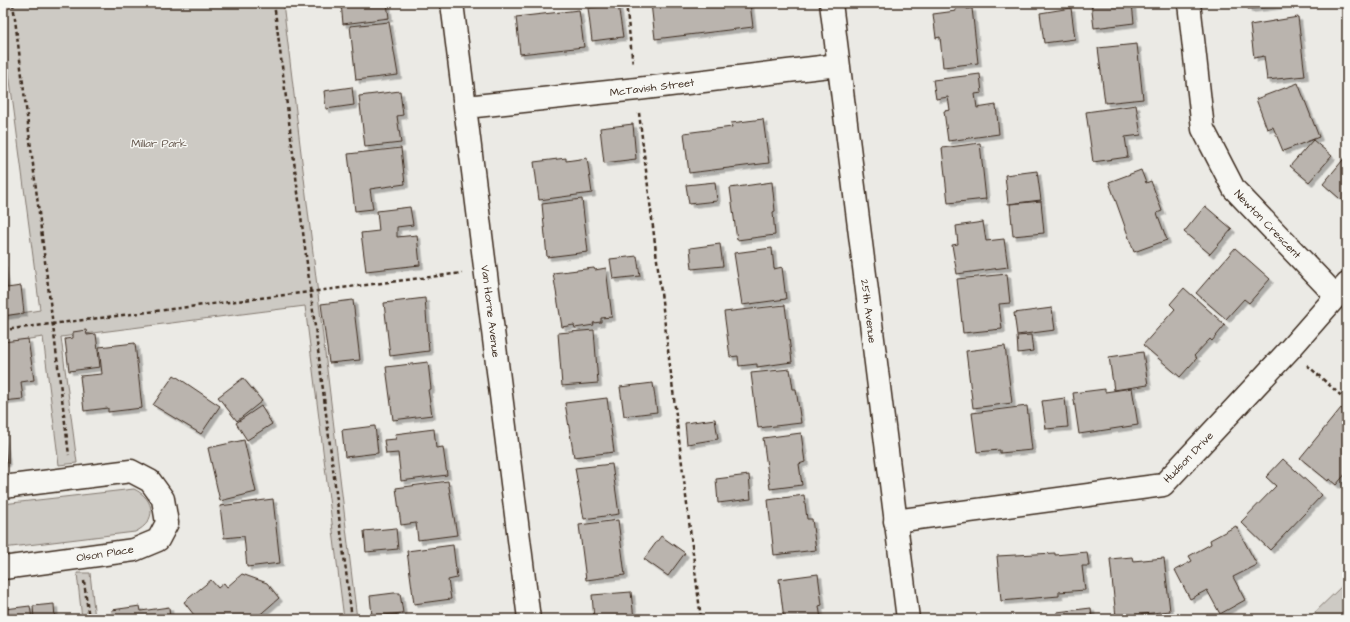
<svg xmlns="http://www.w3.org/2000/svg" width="1350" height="622" viewBox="0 0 1350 622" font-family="'Architects Daughter',sans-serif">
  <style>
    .green { fill: #cdcac4; stroke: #847a71 }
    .building { fill: #bab4ae; stroke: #3b2a1e; filter: url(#shadow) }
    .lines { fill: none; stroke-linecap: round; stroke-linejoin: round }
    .minor-casing { stroke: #3b2a1e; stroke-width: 25 }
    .path { stroke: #3b2a1e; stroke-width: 2.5; stroke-dasharray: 4 3; stroke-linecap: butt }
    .minor { stroke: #f6f6f2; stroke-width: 22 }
    .labels { text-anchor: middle; stroke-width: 3; stroke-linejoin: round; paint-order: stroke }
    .street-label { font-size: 11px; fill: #3b2a1e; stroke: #f6f6f2 }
    .park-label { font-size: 11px; fill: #605248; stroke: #f6f6f2 }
  </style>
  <defs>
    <filter id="shadow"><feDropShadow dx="3.5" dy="3.5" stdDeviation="0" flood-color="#0004"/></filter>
  </defs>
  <rect width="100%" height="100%" fill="#ebeae5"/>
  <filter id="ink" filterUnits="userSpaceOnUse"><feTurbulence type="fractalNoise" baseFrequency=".025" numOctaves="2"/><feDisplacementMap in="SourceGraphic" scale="8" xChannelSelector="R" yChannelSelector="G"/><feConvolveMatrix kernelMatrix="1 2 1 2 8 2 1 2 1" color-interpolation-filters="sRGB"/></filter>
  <g filter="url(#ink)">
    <g class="green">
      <path d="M3,3H283L357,619H344L305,306L61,337L77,463L59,465L43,337L3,343V316L40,310L3,27Z"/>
      <path d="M134,489C155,499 158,521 135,532L3,548V504Z"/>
      <path d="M90,573L95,619H82L77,573Z"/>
      <path d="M1347,580V619H1308L1345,583Z"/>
    </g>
    <g class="building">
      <path d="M341,3H387L389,18L343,24Z"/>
      <path d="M651,3H750L753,27L655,39Z"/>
      <path d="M1091,3H1132L1134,23L1094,28Z"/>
      <path d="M1247,3H1288V4L1248,9Z"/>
      <path d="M618,4L623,37L592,41L588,8Z"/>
      <path d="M966,6L967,9L972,8L978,63L943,67L940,37L936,38L933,14L956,11L955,7Z"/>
      <path d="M1071,8L1075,39L1044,43L1040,13Z"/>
      <path d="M579,10L584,47L520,54L516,17Z"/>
      <path d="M1298,17L1305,76L1267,80L1264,56L1254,58L1250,25Z"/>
      <path d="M389,22L398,75L356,80L350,26Z"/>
      <path d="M1137,44L1143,99L1105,103L1098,48Z"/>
      <path d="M980,74L982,93L975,94L977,108L996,105L999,134L948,141L944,111L950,110L948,97L936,99L933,80Z"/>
      <path d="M1298,83L1319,137L1283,151L1273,127L1267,129L1256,99Z"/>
      <path d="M352,87L354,105L326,109L324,91Z"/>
      <path d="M400,91L403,115L397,116L401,143L365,147L359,96Z"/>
      <path d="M1136,105L1141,135L1125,137L1128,157L1093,162L1086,112Z"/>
      <path d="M763,119L769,163L689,173L684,133L732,127L731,123Z"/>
      <path d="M633,124L636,159L604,163L600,128Z"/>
      <path d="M1313,140L1332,156L1309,182L1290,166Z"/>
      <path d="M980,143L986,199L948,203L942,148Z"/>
      <path d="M401,148L405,184L370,189L373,209L355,211L348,154Z"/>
      <path d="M1347,155V205L1323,184Z"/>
      <path d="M566,158V161L587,158L592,193L539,200L534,162Z"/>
      <path d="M1141,170L1146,183L1151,181L1162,211L1157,213L1167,240L1134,252L1109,182Z"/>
      <path d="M1037,171L1041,200L1008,204L1005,175Z"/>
      <path d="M715,182L717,201L689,204L686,185Z"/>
      <path d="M772,182L775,211L773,212L775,235L737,240L730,188Z"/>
      <path d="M582,199L588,252L547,257L542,204Z"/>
      <path d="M1041,201L1044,233L1013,236L1010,204Z"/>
      <path d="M1205,206L1232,229L1210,254L1184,232Z"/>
      <path d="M410,207L413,225L397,227V237L417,235L420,265L366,271L361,233L379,231L377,211Z"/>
      <path d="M983,222L986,241L1004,239L1008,267L957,274L952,245L958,244L956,226Z"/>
      <path d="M720,244L723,266L692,269L690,248Z"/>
      <path d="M772,248L774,269L782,267L786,299L742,305L734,253Z"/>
      <path d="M1235,248L1270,279L1249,303L1244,299L1226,319L1196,293Z"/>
      <path d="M637,256L640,276L613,279L610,259Z"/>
      <path d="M3,264L7,288L21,286L24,313L3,316Z"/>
      <path d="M594,268L595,270L606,268L612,317L601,318V322L593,323L594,325L575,328L574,325L562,327L553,273Z"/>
      <path d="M1007,274L1010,303L999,304L1002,329L963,333L957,279Z"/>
      <path d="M1184,288L1225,325L1212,341L1210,339L1194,356L1197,358L1180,377L1143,345L1175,309L1170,304Z"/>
      <path d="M425,298L429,351L390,356L384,303Z"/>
      <path d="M353,300L360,360L329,363L321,304Z"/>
      <path d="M785,305L792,362L757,367V364L739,366L738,356L730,357L724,312Z"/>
      <path d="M1052,308L1055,330L1017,335L1014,313Z"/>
      <path d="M86,330L87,335L96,334L100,367L69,371L65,339L73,338V332Z"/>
      <path d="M594,330L598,383L562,386L558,333Z"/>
      <path d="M1031,335L1033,351L1018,353L1017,336Z"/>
      <path d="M28,339L34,380L21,382L23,399L3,401V342Z"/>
      <path d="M135,343L142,408L108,412V408L84,411L80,376L102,374L99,347Z"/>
      <path d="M1005,346L1012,403L973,408L966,351Z"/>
      <path d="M1143,352L1148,385L1114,390L1109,357Z"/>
      <path d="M428,362L431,389L428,390L432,415L393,420L386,367Z"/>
      <path d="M790,369L793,389H796L801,423L758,428L751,373Z"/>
      <path d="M174,375L220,406L201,434L153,405Z"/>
      <path d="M243,378L262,401L237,421L218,397Z"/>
      <path d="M653,383L657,412L624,416L620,387Z"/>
      <path d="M1132,388L1138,425L1079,434L1073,393L1105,389V392Z"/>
      <path d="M607,398L614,452L574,457L565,403Z"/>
      <path d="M1065,398L1068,427L1046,429L1042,401Z"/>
      <path d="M261,406L272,424L247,440L236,423Z"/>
      <path d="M1027,406L1032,450L1000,453V450L977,452L972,413Z"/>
      <path d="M1341,408L1347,413L1346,466L1347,472L1336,485L1329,479L1328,481L1300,458Z"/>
      <path d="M715,419L718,439L687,444L685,423Z"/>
      <path d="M375,426L378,453L345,457L342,430Z"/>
      <path d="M434,429L436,448L443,447L447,475L401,481L398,453L386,454L384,440L396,439L395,434Z"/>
      <path d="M3,431L7,463H3Z"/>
      <path d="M801,433L805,462L799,464L802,485L770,489L763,438Z"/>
      <path d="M244,440L256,492L220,501L208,448Z"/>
      <path d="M1283,459L1322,495L1270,550L1241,522L1276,486L1266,477Z"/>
      <path d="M612,464L619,514L584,519L575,468Z"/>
      <path d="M749,475L751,499L718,503L716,479Z"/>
      <path d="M448,481L457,535L418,540L416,523L401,525L396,488Z"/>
      <path d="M804,495L807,519H812L816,550L774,555L768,500Z"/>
      <path d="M273,499L280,563L247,567L244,536L224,538L220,506Z"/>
      <path d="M618,520L625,575L586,580L579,525Z"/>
      <path d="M1236,526L1257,565L1233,577L1245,600L1220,614L1207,590L1190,599L1175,570L1192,561L1189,556L1211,544L1210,540Z"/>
      <path d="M396,528L398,549L366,552L364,531Z"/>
      <path d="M661,536L685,553L668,576L644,559Z"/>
      <path d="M453,545L457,578L448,580L451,599L414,604L407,551Z"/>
      <path d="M1087,552L1089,566H1082L1085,590L1059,592V596L1001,601L997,556L1055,553V555Z"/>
      <path d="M1132,557L1133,561L1164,558L1170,611L1116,617L1110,559Z"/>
      <path d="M242,574L267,583L279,598L255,619H197L184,602L211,580L218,588L224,583L227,587Z"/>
      <path d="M818,574L822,605L819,606L821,619H784L779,579Z"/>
      <path d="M631,592L634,619H594L592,595Z"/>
      <path d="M394,593H400L403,613L372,616L370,596Z"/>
      <path d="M3,604H5V609L30,606L32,619H3Z"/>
      <path d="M54,604L55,619H34L33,606Z"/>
      <path d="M140,606L141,611L169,607L170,619H113L112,610Z"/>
      <path d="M1091,608L1092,619H1057V612Z"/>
      <path d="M397,615V619H371Z"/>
    </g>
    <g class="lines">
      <defs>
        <g id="minor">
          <path d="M452,3L529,619"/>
          <path d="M831,3L908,619"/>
          <path d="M1189,3L1203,129L1234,189L1336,296"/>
          <path d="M466,107L637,89L838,65"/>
          <path d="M3,487L131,471L150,481L163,499L167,523L158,540L134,550L3,568"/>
          <path d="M895,521L1163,485L1290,349L1347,284"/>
        </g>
      </defs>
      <use href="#minor" class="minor-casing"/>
      <g class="path">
        <path d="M13,3L69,455"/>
        <path d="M274,3L352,619"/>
        <path d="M626,3L633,65"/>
        <path d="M639,113L701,619"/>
        <path d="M3,330L462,273"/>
        <path d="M1307,365L1347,401"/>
        <path d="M84,581L89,619"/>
      </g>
      <use href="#minor" class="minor"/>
    </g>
  </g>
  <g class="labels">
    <g class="street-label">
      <text transform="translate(652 87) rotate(-7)" y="4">McTavish Street</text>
      <text transform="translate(1268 224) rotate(46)" y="4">Newton Crescent</text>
      <text transform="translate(491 311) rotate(83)" y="4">Van Horne Avenue</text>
      <text transform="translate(869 311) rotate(83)" y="4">25th Avenue</text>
      <text transform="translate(1188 457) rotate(-46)" y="4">Hudson Drive</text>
      <text transform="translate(105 553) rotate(-9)" y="4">Olson Place</text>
    </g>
    <g class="park-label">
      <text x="159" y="147">Millar Park</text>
    </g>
  </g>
  <rect width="1350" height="622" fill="none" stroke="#f6f6f2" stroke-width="16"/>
  <rect x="8" y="8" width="1334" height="606" fill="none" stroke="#3b2a1e" stroke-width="1.5" filter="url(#ink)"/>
</svg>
